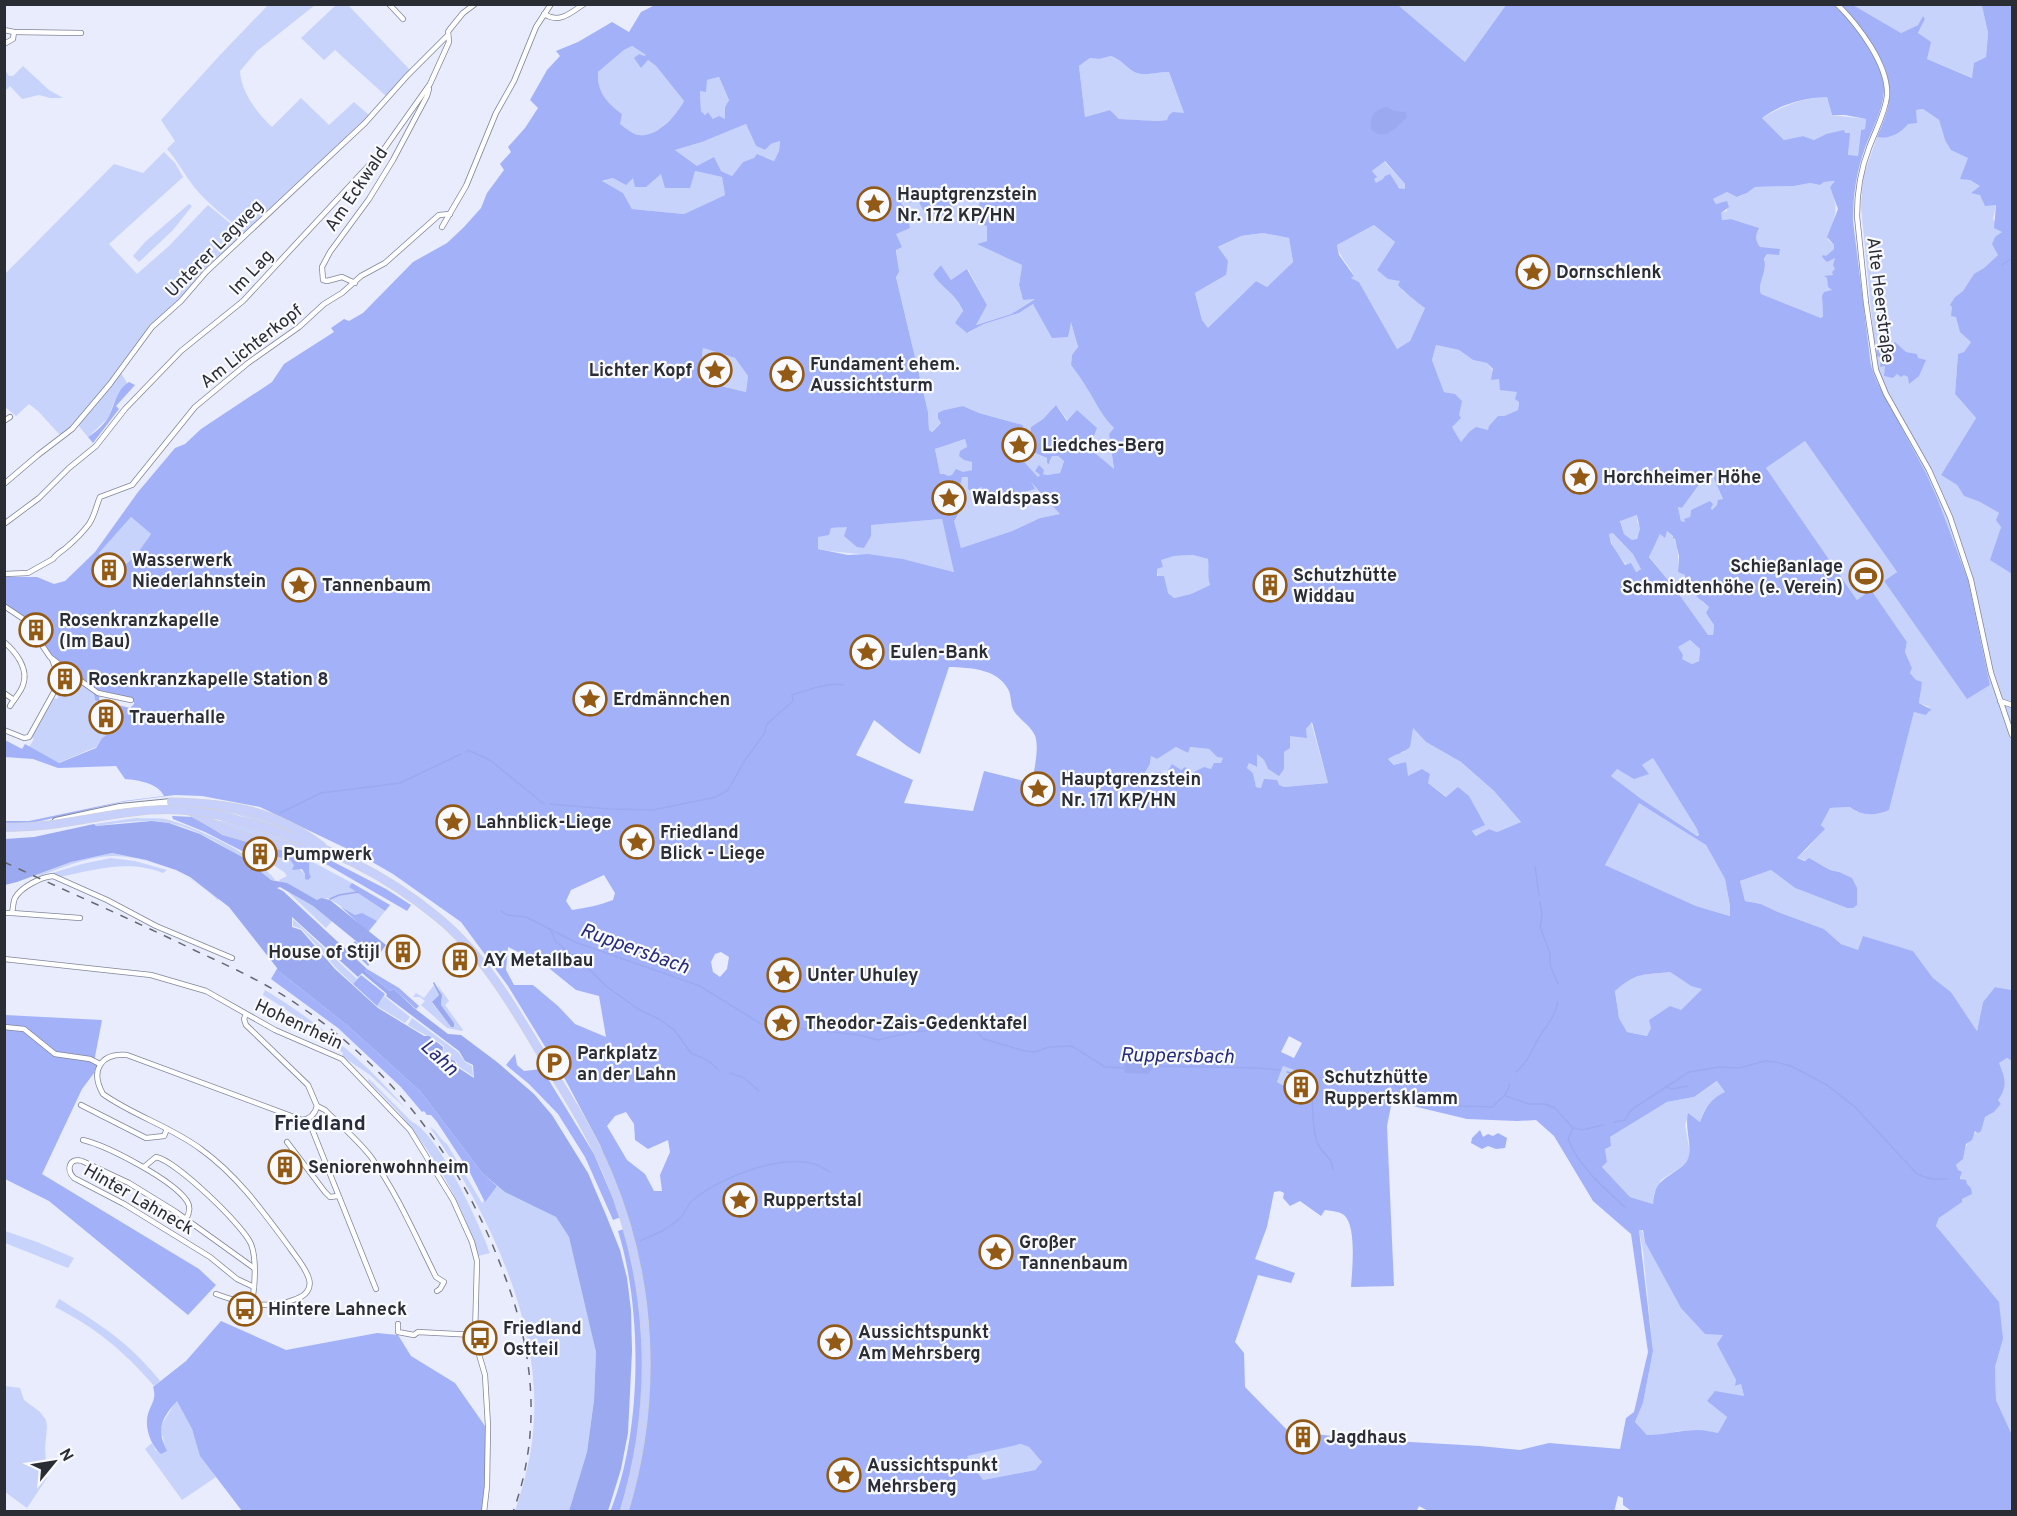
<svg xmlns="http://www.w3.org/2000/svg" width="2017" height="1516" viewBox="0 0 2017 1516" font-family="Overpass,sans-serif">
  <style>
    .green { fill: #c8d3fc }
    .forest { fill: #a3b2f8; fill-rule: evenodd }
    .water { fill: #9baaf0; fill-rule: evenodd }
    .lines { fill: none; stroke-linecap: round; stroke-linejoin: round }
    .stream { stroke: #9baaf0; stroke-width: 1.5 }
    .minor-casing { stroke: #818698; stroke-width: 6 }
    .tertiary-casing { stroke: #818698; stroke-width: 8 }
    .primary-casing { stroke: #d0d1d2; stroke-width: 9 }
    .minor { stroke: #fff; stroke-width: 4.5 }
    .tertiary { stroke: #fff; stroke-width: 6 }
    .primary { stroke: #c6d0fb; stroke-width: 8 }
    .rail { stroke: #666872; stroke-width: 1.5; stroke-dasharray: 8 8; stroke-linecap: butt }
    .primary-bridge-casing { stroke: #d0d1d2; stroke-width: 9; stroke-linecap: butt }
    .primary-bridge { stroke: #c6d0fb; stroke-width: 8 }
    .labels { text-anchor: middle; stroke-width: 4.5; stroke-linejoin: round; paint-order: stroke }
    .street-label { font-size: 18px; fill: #2b2d34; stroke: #f9fafe }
    .poi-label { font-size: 18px; font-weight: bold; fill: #2b2d34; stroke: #f9fafe; text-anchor: start }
    .water-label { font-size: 20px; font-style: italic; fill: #262b7a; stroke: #f9fafe }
    .quarter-label { font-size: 21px; font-weight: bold; fill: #282c3b; stroke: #f9fafe }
  </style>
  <rect width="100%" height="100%" fill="#e8ecfd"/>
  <g class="green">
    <path d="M269,4L315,5L257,51L240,71C241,92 257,113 272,127L301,98L329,125L354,102L369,115L245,233C228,219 209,205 195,188C185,176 178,161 167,149L175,141L161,120L221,54Z"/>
    <path d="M336,5H348L410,70L386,96L335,50L324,60L301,38Z"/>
    <path d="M1398,5H1506L1465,62Z"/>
    <path d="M1853,5H1983L1982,6L1988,33L1986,57L1975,63L1973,78L1927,59L1918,34L1925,19L1923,17L1918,25L1901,33Z"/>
    <path d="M632,46L646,55L641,67L648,60L656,66L684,101C676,114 662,132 645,135C635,137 627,129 619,124L622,114C607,103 597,92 598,72L624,50Z"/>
    <path d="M1111,56C1121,60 1123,64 1131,70C1141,78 1156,72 1169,72L1184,113L1167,120L1158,121L1119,119L1110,110L1085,117L1079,66L1090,58L1099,59Z"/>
    <path d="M23,66L49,90L63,98H50L39,95L22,99L10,86L5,91V70L9,76H13Z"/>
    <path d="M719,77L729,100L725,107V119H713L708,112L705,115L701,111L700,90L707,80Z"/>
    <path d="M1827,97L1832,115L1866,119L1865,129L1861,130L1858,156H1848L1849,133L1826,134L1814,140L1803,136L1784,140L1762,118C1783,106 1802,98 1827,97Z"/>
    <path d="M1923,109L1939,120L1945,140L1968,158L1970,180L1981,186L1980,195L1996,205L1993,219L2002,232L1998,255L1984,268L1974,275L1963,291L1955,297C1950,315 1962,327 1971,342L1964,352L1958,355L1955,394L1976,418L1941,475L1957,485L1964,496L1980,502L1999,513L2001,527L1991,560L2012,574V990L1995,987L1983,1002L1977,1031L1951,992L1933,978L1913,951L1863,937L1858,951L1841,944L1824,929L1778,912L1761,904L1745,901L1740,881L1771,870L1795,888L1847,908L1839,872L1830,870L1820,864L1797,858L1808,848L1824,829L1821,825L1830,808L1850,807L1857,812L1889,810L1914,711L1930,707L1919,703C1922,690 1919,683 1910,673L1912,668L1905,652L1907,642L1871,591L1857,600L1766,468L1805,441L1897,572L1884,581L1967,698L1990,685L1968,580L1938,500L1926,473L1877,382L1871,366L1875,350L1861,207L1863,177L1877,137L1883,138L1916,110Z"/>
    <path d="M746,124L756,146L765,150L771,144L780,141L779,151L774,161L766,157L743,162L732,176L721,171L697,166L675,150L702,142Z"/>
    <path d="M164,152L175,163L183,177L109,244L137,274L169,246L208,205L243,234L204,270L180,299L151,325L109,382L71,428L60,435L38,411L29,404L16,416L5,407V274L114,164L143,173Z"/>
    <path d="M1384,161L1405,184V190L1383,179L1376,184L1373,179L1376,177L1371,172Z"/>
    <path d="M695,171L722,177L725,195L684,214L632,209L623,193L601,182L613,178H633Z"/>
    <path d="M1836,181L1830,187C1841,212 1833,216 1828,240L1834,245V249L1826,257H1822H1835L1836,269L1833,275L1825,277L1828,278L1829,285L1833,290L1822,296L1823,316L1821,318L1761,294C1757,282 1768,272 1764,260L1767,254L1780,249L1760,248C1754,240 1756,236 1758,228L1731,219L1722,220L1720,213L1727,211V202L1716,204L1713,199L1727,192L1738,197L1747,193L1755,187L1794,186L1810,183L1820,185L1824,182Z"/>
    <path d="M971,188L980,197L977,224L987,226V241L978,244L1022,265L1019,285L1023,300L1036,298L1011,314L975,325L987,305L968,269L951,280L941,265L933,274L941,284L960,302L968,333L984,324L1019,313L1033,304L1071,321L1078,348L1072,355L1071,365C1076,372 1082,378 1086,385C1095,400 1101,416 1114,428L1109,434L1114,470L1089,448L1056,405L1043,419L1031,427V436L1021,434L1023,425L979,413L963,406L944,410L941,423L931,432L929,430L928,412L896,276C901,267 894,246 896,234C898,225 901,215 904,206L901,203L904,199L916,196L949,218L954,196Z"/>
    <path d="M189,204L192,206L173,230L139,262L133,256L145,242Z"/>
    <path d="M1374,225L1395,242L1377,270L1400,281L1402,290L1425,308L1410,341L1397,349L1359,282L1350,278L1354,276C1349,264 1340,259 1337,245Z"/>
    <path d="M1263,233L1289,238L1293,262L1267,287L1256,281L1208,329L1202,320L1195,293L1226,275L1217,248L1241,236Z"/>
    <path d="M1436,345L1459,350L1473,360L1487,363L1499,379L1517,392L1519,401L1518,410L1504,416L1488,430L1469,432L1461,442L1452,427L1459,415L1451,393L1444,392L1432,360Z"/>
    <path d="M703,348L735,358L748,376L746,392L699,381Z"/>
    <path d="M121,373L127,383L114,402L108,418L88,437L78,425Z"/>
    <path d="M965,439L967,447L964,450L968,460L972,462V470L948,477L940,475L935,449Z"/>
    <path d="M1017,447L1047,458L1050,463L1052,456H1058L1064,461L1060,473L1047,475L1035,471L1040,475L1038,477L1013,451Z"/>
    <path d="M1712,473L1723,499L1712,511L1710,502L1691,510L1690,518L1685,522L1681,521L1678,507L1682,508L1703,479L1709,477Z"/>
    <path d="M962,477H968L981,486L1014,495L1034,489L1029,479L1061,514L1040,518L1012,531L961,548L953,521L952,485Z"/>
    <path d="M1638,515L1637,521L1641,529L1636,540H1632L1624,534L1620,520Z"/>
    <path d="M131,517L151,534C137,554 130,565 107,575L99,553Z"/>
    <path d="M942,519L955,572C937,568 919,562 900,559C873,554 845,554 818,549V537L831,528Z"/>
    <path d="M1667,531C1680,540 1678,557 1678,572L1685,575L1694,586L1691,593L1695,589L1700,594L1702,602L1709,607L1707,613L1714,625L1713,635L1708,636L1673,586L1649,556L1660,534Z"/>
    <path d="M1613,532L1634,554L1641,569L1635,572C1623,563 1612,549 1609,534Z"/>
    <path d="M1193,555L1208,559C1209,569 1207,576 1210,585L1191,594L1174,598C1165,592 1157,580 1157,569L1163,567L1160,560L1174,556Z"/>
    <path d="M1690,640L1700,649L1699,661L1692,664L1682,659L1677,647Z"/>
    <path d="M77,681L94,693L95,700L117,705L119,719L110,733L102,738L96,747L58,763L29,747L34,739L31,737L54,698L57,699L61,692L68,696Z"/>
    <path d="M1311,722L1328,783L1284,787C1275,784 1266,790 1256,787L1253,773L1247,768L1249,763L1256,767L1257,753L1264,760L1268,769H1284V752L1290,736L1306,729Z"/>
    <path d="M1412,727L1426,742L1461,762L1494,791L1521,822L1497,832L1489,829L1477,836L1472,831L1484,824L1428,783L1408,777L1388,759L1395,754L1404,752Z"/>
    <path d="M1176,747L1188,753L1189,747L1209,749L1217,757L1224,758L1221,763L1211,769C1203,767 1201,771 1193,772C1190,773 1186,771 1183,771C1175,769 1153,773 1145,777L1144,774L1150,764L1151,756L1157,759Z"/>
    <path d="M1653,758L1697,829L1699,833L1697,836L1640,798L1611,776L1616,769L1639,776L1648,774L1642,765Z"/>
    <path d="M1639,802L1706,845L1725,879L1730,906L1731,916L1696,906L1605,865Z"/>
    <path d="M180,803L229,807L279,824L306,839L238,815L187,807Z"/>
    <path d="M136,818C146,819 159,817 169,820C196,827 259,857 275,880H271C241,857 208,832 170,823C147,818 119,823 96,826L94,824Z"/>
    <path d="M210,819L240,824L311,847V849C276,842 241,837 210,819Z"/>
    <path d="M260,851L263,854L290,860L305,874L309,873V860L352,883L350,887L385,911L377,921L362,914L355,915L328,898L317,900L287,884L280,882L279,880L287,876L284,872L257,854Z"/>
    <path d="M112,853C157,862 183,870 219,899L218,900C192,875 150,856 112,856C91,856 60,868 40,876L37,875L71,862Z"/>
    <path d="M111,858L135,861L167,870L163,873C127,859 95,870 59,877L49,874L82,864Z"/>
    <path d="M287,891L313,906L332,921L326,928Z"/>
    <path d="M293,919L357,979L353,984L336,968L302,929L293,926Z"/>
    <path d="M1670,972L1691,986L1703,988L1681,1010L1651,1028L1648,1036L1627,1032L1619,1018L1615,990C1636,972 1644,975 1670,972Z"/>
    <path d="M436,983L449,1001L445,1005L463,1030L462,1031L447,1028L421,1005L425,1001L420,997H413L416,993L424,998L434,985L439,995L432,1003L451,1027L454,1023L441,1005C443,997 440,989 436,983Z"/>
    <path d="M265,990C318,1022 366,1062 406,1109L370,1075L342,1056L343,1053C317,1032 292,1012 263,995Z"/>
    <path d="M384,996L410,1017L405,1023L377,1006Z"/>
    <path d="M412,1018L458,1052L465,1062L472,1066L473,1076L458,1066L456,1061L450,1058L448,1061L443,1058L444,1046C432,1037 420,1033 408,1025Z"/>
    <path d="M2007,1058L2012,1061V1435L1996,1400L1995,1367L2003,1339L1936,1226L1939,1218L1961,1202L1967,1184L1961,1180L1956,1165L1963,1159C1966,1136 1978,1135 1985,1117L1994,1112L2001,1104L1998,1100V1063Z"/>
    <path d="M1283,1066L1311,1076L1308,1092L1289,1089L1277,1082Z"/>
    <path d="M369,1079L412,1122C438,1133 480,1225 490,1253L478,1256C466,1211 440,1166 412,1129C399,1111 383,1096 368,1081Z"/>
    <path d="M1718,1081L1725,1092C1710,1099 1706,1106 1700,1122L1689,1114L1685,1125L1690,1153L1687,1163L1661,1180L1654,1193L1653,1204L1630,1197L1602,1167L1607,1162L1605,1149L1610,1137L1667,1102L1694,1097Z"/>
    <path d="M430,1127C438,1131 439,1139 447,1144L482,1203L497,1186L556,1217L569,1237L583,1292L596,1352L594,1400L587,1452L569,1511H515C525,1481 533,1450 534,1418C539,1316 486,1209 430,1127Z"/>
    <path d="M1639,1230H1642L1645,1242L1724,1334L1718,1344L1736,1380V1386L1741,1384L1744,1396L1707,1401L1727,1417L1718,1433L1699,1430L1678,1431L1665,1435H1647L1635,1422L1643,1403L1653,1351L1643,1251Z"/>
    <path d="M5,1231L37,1242L74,1258L68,1268L5,1243Z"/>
    <path d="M59,1299C100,1324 130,1343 160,1381L154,1386C124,1351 96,1328 55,1307Z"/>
    <path d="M5,1386L20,1388L24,1400L40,1412L46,1420L47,1427L45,1448L47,1478L27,1508L5,1492Z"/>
    <path d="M177,1400L192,1429L201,1456L216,1477L182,1500L145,1449L152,1443L156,1451L164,1444L163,1437L160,1433L162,1424Z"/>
    <path d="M1021,1444L1029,1447L1042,1462L1035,1470L983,1480L966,1455Z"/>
  </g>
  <g class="forest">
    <path d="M655,5H1398L1465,62L1506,5H1834C1854,24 1885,63 1884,91C1883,111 1871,131 1865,148C1856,173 1853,196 1853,221L1871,366L1877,382L1926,473L1938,500L1968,580L1990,685L1967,699L1884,581L1897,572L1805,441L1766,468L1857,600L1871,590L1907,642L1905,652L1912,668L1910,673L1916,680L1922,682L1919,703L1932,710L1929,711L1926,715L1914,712L1889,810C1876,816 1861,816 1850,807L1830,808L1821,825L1825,829L1797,858L1805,861L1809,858L1830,870L1839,872L1852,878L1857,888V905L1853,908H1847L1795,888L1771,870L1740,881L1745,901L1761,904L1778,912L1824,929L1841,944L1858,950L1863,936L1913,951L1933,978L1951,992L1977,1031L1983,1002L1995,987L2012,990V1061L2007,1058L1999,1063C2005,1078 2008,1086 1998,1100L2001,1104L1994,1112L1985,1117L1981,1131L1978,1133L1975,1131L1972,1140L1966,1144L1963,1159L1956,1165L1958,1170L1962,1172L1960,1177V1179L1966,1180L1967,1184L1971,1188L1972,1194L1962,1199V1202L1939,1218L1936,1226L1999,1302L2003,1339L1995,1367L1996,1400L2012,1435V1511L1633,1512L1623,1505V1498L1618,1496L1614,1512H1430L1419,1506L1416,1512L627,1511L646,1424L649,1377L647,1313L643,1280L631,1226L600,1145L566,1081L508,986L461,922L393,874L360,855L260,807L202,796L175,795L121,802L28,824H5V821H29L124,801L164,796C158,783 138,780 125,779L116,766L58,768L33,759L5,757V740L22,749L25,744L59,763L96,748L102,738L110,733L119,719L117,705L97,701L95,700L94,693L77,681L72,688L59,680L53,664L25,623L5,608V577H37L54,584L65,581L95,552L138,492L175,448L185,444L201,429L272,382L284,364L334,332L331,328L344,319L349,321L363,313L413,262L447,243L464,227L481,208L487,193L504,170L500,164L511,152L508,147L525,128L538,108L530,100L547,70L560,56L556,51L578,42L612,22L629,32L641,12ZM632,46L646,55L644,56L639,54L634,58L641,68L648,60L656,66L684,101C676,115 662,132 645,135C635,137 627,129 620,124L622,114C607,103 597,92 598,72L624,50ZM1111,56C1121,60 1123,64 1131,70C1141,78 1156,72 1169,72L1184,113L1173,112L1169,115L1167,120L1158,121L1119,119L1110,110L1085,117L1079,66L1090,58L1099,59ZM719,77L729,100L725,107V119L719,116L713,119L708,112L705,115L701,111L700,91L706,92L707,80ZM1827,97L1832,115H1845L1866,119L1865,129L1861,130L1858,156L1848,155L1850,133H1845L1844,130L1826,134L1814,140L1803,136L1784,140L1762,118C1781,104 1803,98 1827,97ZM746,124L756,146L765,150L771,144L780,141L779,151L774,161L757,154L754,158L743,162L732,176L721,171L714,157L697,166L675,150L702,142ZM1385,161L1405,184V189L1399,188L1390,174L1385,176L1383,179L1376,183L1374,179L1377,177L1372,171ZM695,171L722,177L725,195L684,214L632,209L623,193L602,181L613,178L626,185L633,178L635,187H646L661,174L665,188H690ZM1835,181L1830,187L1838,209L1827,237L1834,245V249L1826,256L1823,255L1822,257L1827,262L1835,258L1833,265L1835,269L1832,272L1833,275L1824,276L1827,278L1828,287L1832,290L1824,292L1822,296L1823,316L1821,318L1761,294C1757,282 1768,272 1764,259L1767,254L1779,255L1780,249L1760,247C1755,240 1755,236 1759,228L1731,219L1722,220L1721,213L1729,207L1727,201L1716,204L1713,199L1727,192L1737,197L1747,193L1755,187L1794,186L1810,183L1820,185L1824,182ZM972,188L980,197L977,224L987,226V241L977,244L1022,265L1019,285L1023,300L1035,299L1011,314L976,325L987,305L967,269L951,280L941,265L933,274C942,289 957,294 963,311L955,323L967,333L984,324L1019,313L1033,304L1052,338L1068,337L1071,322L1078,347L1072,355L1071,365C1076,372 1081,378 1085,385C1095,400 1101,416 1114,428L1109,434L1114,469L1089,448L1097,428L1077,410L1067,421L1056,405L1043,419L1031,427L1030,436L1022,434L1023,425L979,413L963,406L944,410L938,413V418L941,423L932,432L929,430L928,412L896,277L899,272L896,250L902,247L896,234L910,228L906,209L901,203L905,199L910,203L914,200L912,196H916L923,210L950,218L954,196ZM1374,225L1395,242L1377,270L1388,279L1400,281L1398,285C1402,290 1419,304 1425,308L1410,341L1397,349L1359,282L1351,278L1354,276L1339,255L1337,245ZM1263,233L1289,238L1293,262L1267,287L1256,281L1208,328L1202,320L1195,293L1226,275L1228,261L1218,247L1241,236ZM1436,345L1459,350L1473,360L1487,363L1493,369L1491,380L1499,379L1500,390L1517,392L1515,399L1519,402L1518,410L1504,416H1498L1489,426L1488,430L1476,427L1469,432L1461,442L1452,427L1461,418L1459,415L1462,401L1455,394L1444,392L1432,360ZM703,348L735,358L748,376L746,392L699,381ZM965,439L967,447L960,451L959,456L964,460L972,462V470L963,472L956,469L952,475L948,476L944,474H940L935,449ZM1017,448L1025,455L1032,452L1047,458V463L1049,464L1052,456H1058L1064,461L1060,473L1047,475L1043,474L1044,470L1039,465L1035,471L1040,475L1038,477L1014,451ZM1712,474L1723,499L1718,500L1717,505L1712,510L1711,508L1713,504L1710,501L1691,510L1690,517L1684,519L1685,522L1681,521L1678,507L1682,508L1703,479ZM962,477H968V489L973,492L981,487L989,495H1014L1035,489L1031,482L1060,514L1040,518L1012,531L961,548L954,521C963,509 958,498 953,486H960ZM1637,515L1640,529L1637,539L1632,540L1624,534L1620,521ZM131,517L151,534C137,554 130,565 107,575L99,553ZM942,519L954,572L903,559L868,554L848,555L818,549V537L829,535L831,528L847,527L844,536L857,547L864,548L871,536V525ZM1667,531L1673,536V538L1675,539L1679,556L1678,572L1685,575V583L1688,586L1692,584L1694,586L1688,590L1691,593L1695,589L1699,594L1696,596L1709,607L1706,613L1714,625L1713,635H1708L1673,586L1649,557L1660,534L1665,538ZM1613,533L1633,554L1641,569L1636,572L1631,563L1625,565L1611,543L1609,534ZM1193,555L1208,559C1209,569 1207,576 1210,585L1191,594L1174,598L1168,593L1164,576H1157V569L1163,567L1161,560L1174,556ZM1690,640L1700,649L1699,661L1692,664L1682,659L1683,655L1678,647ZM949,667C970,668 996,668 1008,689C1012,696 1010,705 1014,711C1019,719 1028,724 1033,732C1041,742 1034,770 1032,783L984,771L973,811L904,803L913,780L856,755L874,720C889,731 903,745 920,754ZM100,691L131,699V702H134V704L130,708L99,700ZM1312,722L1328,783L1284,787L1279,785L1277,780L1264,779L1261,788L1256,787L1253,773L1247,768L1249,763L1257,767V754L1264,760L1268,769L1279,776L1284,769V752L1290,748V736L1307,738L1306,729ZM1413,728L1426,742L1461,762L1494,791L1521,822L1497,832L1489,829L1476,836L1472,831L1485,825L1469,796L1458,787L1446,797L1428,783L1430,774L1422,769L1408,776L1406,762L1394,765L1388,759C1396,754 1403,753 1410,747ZM1176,747L1188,753L1190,747L1209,749L1217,757L1223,758L1221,763H1214L1211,769L1204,767L1192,773L1185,767L1181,770L1172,764L1167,773L1156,772L1145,776L1144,774L1150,764L1151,756L1157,759ZM1653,758L1697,829L1699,835L1697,836L1640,798L1611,776L1617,769L1634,779L1649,774L1642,765ZM1639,803L1706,845L1725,879L1730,906V916L1696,906L1605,865ZM604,875L615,893L613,900C600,905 586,908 572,910L566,901L571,890ZM508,947L545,965L576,990L599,996L606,1037L575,1024L558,1006L533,985H514L506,970ZM721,952L729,957L727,969L720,977L713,972L711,962L715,954ZM1670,972L1691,986L1702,989L1681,1010L1670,1006L1649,1020L1651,1028L1647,1036L1627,1032L1619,1018L1615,991C1636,972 1644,975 1670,972ZM1289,1036L1302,1043L1294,1058L1281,1052ZM1283,1066L1311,1076L1308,1092L1289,1089L1277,1082ZM1717,1081L1725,1092C1710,1099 1706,1107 1700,1122L1688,1113C1684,1130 1694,1148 1687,1161C1685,1165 1680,1168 1677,1170C1661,1182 1655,1182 1653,1204L1630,1197L1602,1167L1607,1162L1605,1149L1611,1146L1610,1137L1667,1102L1694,1097ZM1392,1101L1467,1119L1517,1121L1536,1120L1554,1136L1593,1201L1631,1234L1648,1352L1634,1412L1626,1418L1620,1449L1549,1443L1520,1450L1480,1446L1359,1439L1288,1431L1245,1387L1244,1353L1235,1342L1258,1275L1291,1283L1295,1273L1255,1259L1267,1227L1274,1192L1280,1191L1284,1193L1283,1198L1290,1206L1300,1201L1321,1216L1325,1210C1331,1211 1339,1211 1344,1215C1357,1226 1352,1271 1351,1287L1394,1286L1387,1126ZM626,1112L634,1124L635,1140L648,1149L668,1140L670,1152L660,1175L662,1191H654L645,1174L627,1160L607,1126L615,1116ZM1639,1230H1643L1645,1242L1681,1308L1705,1334L1723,1335L1717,1344L1736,1380L1735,1386L1741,1384L1744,1396L1715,1391L1707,1401L1727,1417L1718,1433C1712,1432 1705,1430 1698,1430C1680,1430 1665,1435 1647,1435L1635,1422L1643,1403L1653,1351ZM1021,1444L1029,1447L1042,1462L1035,1470L983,1480L967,1456Z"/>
    <path d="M1840,5H1853L1901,33L1918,25L1923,16L1925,19L1918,33L1931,42L1927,59L1972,78L1974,63L1986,57L1988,33L1982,6L1983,5H2012V574L1990,560L2001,527L1996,520L1999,513L1980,502L1964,496L1957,485L1941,475L1976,418L1955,394L1958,354L1964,352L1971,342L1960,332L1956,317L1951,316L1952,307L1950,305L1955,297L1963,291L1974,274L1984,268L1998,255L1992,244L1995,237L2002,232L1994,228L1996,205L1985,206L1980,195L1971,193L1980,186L1970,180L1960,179L1968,158L1951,150L1945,140L1939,120L1923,109L1916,110L1917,123L1908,124C1901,133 1888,140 1877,137C1882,125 1887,114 1889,101C1894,63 1863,32 1840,5Z"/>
    <path d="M1895,342L1906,352L1917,354L1918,358L1926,360L1919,376L1909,384L1908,377L1904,375L1901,377L1897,374L1893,378L1884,376L1885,366L1880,367L1881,358L1877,356V347L1883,343L1889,349Z"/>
    <path d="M129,382L135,385L116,406L119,409L93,443L88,437C96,432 105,424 109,416C115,404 117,389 129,382Z"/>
    <path d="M172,816L194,817L223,835L289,850L309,860V873L311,877L308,880L305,879V874L302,869L292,870L294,865L290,860L262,853L260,851L257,854L245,850L244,852L205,832L173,819Z"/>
    <path d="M324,857L386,889L411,905L407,911L324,863Z"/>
    <path d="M352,883L390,905L385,911L349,887Z"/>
    <path d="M340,906L355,915L362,913L377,921L368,932Z"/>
    <path d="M355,941L372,954L377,955L368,966L349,948Z"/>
    <path d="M278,967L281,973L348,1026L420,1091L483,1174L497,1186L485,1202L469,1171L437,1122L431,1115H427L424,1111L422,1112L401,1087L338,1028L271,979Z"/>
    <path d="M367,969L399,988L419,1006L416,1009L394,989L390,991L365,971Z"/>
    <path d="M361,975L385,994L377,1006L353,984Z"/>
    <path d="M5,1015L102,1020L94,1062L97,1063L94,1073L82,1089L42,1174L199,1269L216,1285L188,1315L49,1201L5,1179Z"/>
    <path d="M515,1054L517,1065L524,1071L542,1069L594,1154L621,1217L613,1220L585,1157L558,1114L529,1084L506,1065Z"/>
    <path d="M1480,1130L1483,1137L1488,1134L1493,1136L1498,1133L1507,1138L1505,1148L1496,1149L1488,1146L1482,1149L1471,1143L1472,1138Z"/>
    <path d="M624,1229C644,1302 647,1378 636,1453C633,1473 626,1492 621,1511L610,1512C642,1434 643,1311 618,1231Z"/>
    <path d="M221,1321L286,1350L377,1333L398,1335L411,1356L455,1383L485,1426V1486L482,1511H242L200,1456L192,1429L177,1401C161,1419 156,1429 167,1451L161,1454C151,1446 144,1427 148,1414C151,1404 157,1399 153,1387L186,1361Z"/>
  </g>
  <g class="water">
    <path d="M1387,107L1394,111L1406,112L1407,117C1397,127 1384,143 1371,129C1370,116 1374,109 1387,107Z"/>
    <path d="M152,821L169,823L200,834L244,858L271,880L287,883L317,900L321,898L330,900L386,945L380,953L372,954L313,906L280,887L277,888L283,891L367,969L365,971L390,991L394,989L414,1008L448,1034L461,1035L497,1062L534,1094L552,1115L588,1173L606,1215L620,1250L627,1278L631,1310L632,1351L628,1433L621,1469L608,1511H569L587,1452L594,1400L596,1352L569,1237L556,1217L505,1192L483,1174L420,1091L348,1026L281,973L229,907L190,877L176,870L146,860L112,853L71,862L17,882L5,885V839L34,837L94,824L96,826ZM292,917L358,977L362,973L387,994L386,996L459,1051L465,1061L473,1065L474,1078L457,1067L455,1061L451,1059L448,1062L442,1058L443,1047L429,1036H424L378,1008L335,969L301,930L292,927Z"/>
    <path d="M434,982L442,995L441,1005L454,1023V1027H451L432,1002L439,995L433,983Z"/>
    <path d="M1146,1060L1153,1066L1149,1074L1125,1073L1124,1064Z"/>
  </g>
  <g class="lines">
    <g class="stream">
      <path d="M2002,265L2012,258"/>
      <path d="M466,752L468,750L490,760L544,804"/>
      <path d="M549,804L609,809L653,810L716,797L728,790L745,760L764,734L767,724L793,701L792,695C807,690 828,682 844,685"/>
      <path d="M280,813L321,793L400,783L461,754"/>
      <path d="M1535,866L1539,895"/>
      <path d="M330,899L339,895L358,892"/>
      <path d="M1540,902L1542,915L1540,927L1550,953V965L1558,984"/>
      <path d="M501,911L507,915L526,917L575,942L700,986L761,1024L859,1035L878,1040L912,1032L945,1029L955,1030L968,1026L972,1027L984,1039L1025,1051L1035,1052L1049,1047L1072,1046L1105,1067L1124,1068"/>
      <path d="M551,931L556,942L585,965L606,986L638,1009L661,1020L675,1031L691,1053L707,1060L718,1069"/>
      <path d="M1152,1066L1257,1068L1280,1070"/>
      <path d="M1287,1072L1310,1078"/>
      <path d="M1516,1072C1532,1058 1529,1053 1540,1036C1549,1022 1553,1020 1558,1002"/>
      <path d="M730,1073L744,1078L759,1091"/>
      <path d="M1320,1078L1348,1077"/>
      <path d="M1352,1079L1367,1085L1391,1084L1418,1097L1461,1106L1492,1107L1505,1095L1510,1084"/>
      <path d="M1665,1087L1673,1089L1688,1086"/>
      <path d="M1312,1092C1313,1106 1312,1134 1319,1146C1325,1157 1332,1156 1333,1170"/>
      <path d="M1506,1096L1529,1104H1545L1555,1108L1572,1127"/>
      <path d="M1614,1122L1625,1120L1631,1110L1689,1072L1720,1067L1739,1068L1765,1061L1776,1062L1791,1066L1827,1085L1855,1107L1917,1174L1931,1179H1947"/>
      <path d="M1573,1128L1568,1139C1579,1167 1604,1188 1626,1208"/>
      <path d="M1574,1128L1582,1130L1603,1125"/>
      <path d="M640,1241C654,1235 669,1229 680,1218C686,1213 687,1204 693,1200C720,1178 779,1154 814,1164C819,1165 825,1169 830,1172"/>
    </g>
    <defs>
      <g id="minor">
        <path d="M389,4L403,19"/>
        <path d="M1837,4C1858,25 1889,65 1887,96C1885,114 1875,131 1869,148C1860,171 1857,192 1857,216L1866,303L1876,370L1886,394L1929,470L1950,517L1971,580L1991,673L2012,735"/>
        <path d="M544,14C560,24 570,13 584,4"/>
        <path d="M4,30L14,32L81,33"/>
        <path d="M4,44L13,39L14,32"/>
        <path d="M442,227L466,186L496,113L514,81L536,27L551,4"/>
        <path d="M355,283L342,277L327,281L323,280L322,267L330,252L369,199L393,160L427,96L429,89"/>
        <path d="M4,421L10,417"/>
        <path d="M4,484L38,455L72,429L110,384L152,327L181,301L206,272L365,123L407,76L448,35"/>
        <path d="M4,524L39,498L69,468L96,446L125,409L181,351L243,301L384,149L430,84L449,42L448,32L450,29L463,13L475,4"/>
        <path d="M4,574L28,573L53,559C57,553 63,551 68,546C75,540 83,532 89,524C95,515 96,506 100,497L132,485L195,407L248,363L299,327L324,304L342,293L361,276L385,263L439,215L450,214"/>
        <path d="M4,606L25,620L50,657L81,681L98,693L131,700"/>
        <path d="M4,642C16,652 29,669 23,685C21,692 14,699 10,706"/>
        <path d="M4,693L14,700"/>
        <path d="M2000,701L2012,705"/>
        <path d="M4,730L24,738L29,737L60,681L52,659"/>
        <path d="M4,913H12C13,909 13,902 15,898C21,887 41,877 53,876L107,900L156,926L232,958"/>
        <path d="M12,913L80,918"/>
        <path d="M4,959L151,975L206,991L275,1030L342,1059L410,1130L453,1200L472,1242L477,1261L475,1335L478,1351L485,1375L488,1426L487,1486L484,1512"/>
        <path d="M4,1027L24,1029L55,1054L90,1059L100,1064"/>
        <path d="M81,1105L146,1138L164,1136L167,1129"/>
        <path d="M317,1106L325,1110C340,1125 358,1140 371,1157C396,1191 417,1239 436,1277L444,1282L440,1289L437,1291"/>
        <path d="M308,1119L376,1289"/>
        <path d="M83,1140C108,1146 173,1180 187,1201C191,1207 189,1214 186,1219"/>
        <path d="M287,1142L325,1192L330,1197L338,1196"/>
        <path d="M144,1167L156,1157C176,1161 243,1225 251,1244C257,1259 255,1290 251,1305"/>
        <path d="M254,1268L176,1212L129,1183L82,1161C69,1157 66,1170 74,1178L124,1204L210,1257L237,1279L254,1287"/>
        <path d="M216,1294C243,1304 268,1310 296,1299C305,1296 312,1289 309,1279C306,1268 296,1257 290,1248C264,1213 238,1176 202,1150C172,1127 134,1116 103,1094C90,1071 100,1053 127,1055L302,1120C311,1119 315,1114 317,1106L308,1085L246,1025L244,1019L246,1014"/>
        <path d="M398,1324V1332L414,1335L418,1332L475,1335"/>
      </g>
      <path id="tertiary" d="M56,821L120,807L171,802"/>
      <g id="primary">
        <path d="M171,802C229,803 274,810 322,846"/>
        <path d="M190,811L228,832L266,843L323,852"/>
        <path d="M237,820C308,838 379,869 436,916C481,952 511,1003 540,1052C564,1091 590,1131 608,1174C653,1281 658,1401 624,1512"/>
      </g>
    </defs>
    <use href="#minor" class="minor-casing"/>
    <use href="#tertiary" class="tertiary-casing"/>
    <use href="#primary" class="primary-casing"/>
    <use href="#minor" class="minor"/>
    <use href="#tertiary" class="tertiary"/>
    <use href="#primary" class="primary"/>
    <path class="rail" d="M4,862C68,892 133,920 196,951C231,967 266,983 298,1005C395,1070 464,1165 504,1274C534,1351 542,1432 513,1512"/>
    <defs>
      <path id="primary-bridge" d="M4,827C48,829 89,817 132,812C167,807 204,810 237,820"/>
    </defs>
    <use href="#primary-bridge" class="primary-bridge-casing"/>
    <use href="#primary-bridge" class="primary-bridge"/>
  </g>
  <defs>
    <symbol id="sight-ring" viewBox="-11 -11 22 22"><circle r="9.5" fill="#f9fafe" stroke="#935a16" stroke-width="1.5"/><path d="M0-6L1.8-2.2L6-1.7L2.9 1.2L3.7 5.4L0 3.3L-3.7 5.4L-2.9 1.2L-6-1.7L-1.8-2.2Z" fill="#935a16"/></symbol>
    <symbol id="building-ring" viewBox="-11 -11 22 22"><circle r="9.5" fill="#f9fafe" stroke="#935a16" stroke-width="1.5"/><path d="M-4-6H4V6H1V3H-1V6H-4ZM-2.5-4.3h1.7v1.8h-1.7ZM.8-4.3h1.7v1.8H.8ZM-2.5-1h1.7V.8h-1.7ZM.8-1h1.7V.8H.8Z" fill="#935a16"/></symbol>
    <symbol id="stadium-ring" viewBox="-11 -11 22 22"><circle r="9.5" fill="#f9fafe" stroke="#935a16" stroke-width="1.5"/><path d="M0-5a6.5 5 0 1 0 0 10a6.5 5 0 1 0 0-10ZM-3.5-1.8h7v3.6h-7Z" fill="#935a16"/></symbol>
    <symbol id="parking-ring" viewBox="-11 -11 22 22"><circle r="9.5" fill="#f9fafe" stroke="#935a16" stroke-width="1.5"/><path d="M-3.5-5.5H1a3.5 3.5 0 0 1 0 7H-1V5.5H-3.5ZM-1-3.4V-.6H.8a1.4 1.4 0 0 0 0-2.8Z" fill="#935a16"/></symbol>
    <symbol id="bus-ring" viewBox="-11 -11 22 22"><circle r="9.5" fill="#f9fafe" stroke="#935a16" stroke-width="1.5"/><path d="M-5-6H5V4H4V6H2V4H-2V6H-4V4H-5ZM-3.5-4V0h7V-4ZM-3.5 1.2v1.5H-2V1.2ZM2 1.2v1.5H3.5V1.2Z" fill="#935a16"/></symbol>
  </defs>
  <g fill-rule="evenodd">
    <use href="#sight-ring" x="855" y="185" width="38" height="38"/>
    <use href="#sight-ring" x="1514" y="253" width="38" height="38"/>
    <use href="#sight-ring" x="696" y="351" width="38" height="38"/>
    <use href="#sight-ring" x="768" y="355" width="38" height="38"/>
    <use href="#sight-ring" x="1000" y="426" width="38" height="38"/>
    <use href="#sight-ring" x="1561" y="458" width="38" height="38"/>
    <use href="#sight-ring" x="930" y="479" width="38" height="38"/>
    <use href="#building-ring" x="90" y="551" width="38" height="38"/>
    <use href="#stadium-ring" x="1847" y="557" width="38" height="38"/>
    <use href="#sight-ring" x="280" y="566" width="38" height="38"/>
    <use href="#building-ring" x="1251" y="566" width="38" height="38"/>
    <use href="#building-ring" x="17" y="611" width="38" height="38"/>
    <use href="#sight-ring" x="848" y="633" width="38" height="38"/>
    <use href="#building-ring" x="46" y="660" width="38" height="38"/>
    <use href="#sight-ring" x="571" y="680" width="38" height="38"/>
    <use href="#building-ring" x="87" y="698" width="38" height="38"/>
    <use href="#sight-ring" x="1019" y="770" width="38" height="38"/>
    <use href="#sight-ring" x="434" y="803" width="38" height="38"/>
    <use href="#sight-ring" x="618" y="823" width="38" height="38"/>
    <use href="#building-ring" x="241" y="835" width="38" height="38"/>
    <use href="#building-ring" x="384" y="933" width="38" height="38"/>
    <use href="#building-ring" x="441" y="941" width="38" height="38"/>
    <use href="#sight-ring" x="765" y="956" width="38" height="38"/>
    <use href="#sight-ring" x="763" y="1004" width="38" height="38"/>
    <use href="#parking-ring" x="535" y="1044" width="38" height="38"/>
    <use href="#building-ring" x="1282" y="1068" width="38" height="38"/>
    <use href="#building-ring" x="266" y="1148" width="38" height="38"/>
    <use href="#sight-ring" x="721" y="1181" width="38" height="38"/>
    <use href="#sight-ring" x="977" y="1233" width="38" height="38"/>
    <use href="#bus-ring" x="226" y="1290" width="38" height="38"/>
    <use href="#bus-ring" x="461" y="1319" width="38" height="38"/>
    <use href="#sight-ring" x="816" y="1323" width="38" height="38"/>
    <use href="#building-ring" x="1284" y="1418" width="38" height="38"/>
    <use href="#sight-ring" x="825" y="1456" width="38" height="38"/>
  </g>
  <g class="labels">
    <g class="street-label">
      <text transform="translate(356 189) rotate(-56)" y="6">Am Eckwald</text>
      <text transform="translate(214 248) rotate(-45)" y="6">Unterer Lagweg</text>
      <text transform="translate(251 272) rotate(-47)" y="6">Im Lag</text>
      <text transform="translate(1881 300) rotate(83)" y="6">Alte Heerstraße</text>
      <text transform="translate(251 346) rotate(-38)" y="6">Am Lichterkopf</text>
      <text transform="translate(299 1024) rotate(25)" y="6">Hohenrhein</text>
      <text transform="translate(139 1199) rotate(30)" y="6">Hinter Lahneck</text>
    </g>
    <g class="poi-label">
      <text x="897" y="200">Hauptgrenzstein<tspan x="897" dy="21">Nr. 172 KP/HN</tspan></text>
      <text x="1556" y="278">Dornschlenk</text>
      <text x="810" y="370">Fundament ehem.<tspan x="810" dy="21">Aussichtsturm</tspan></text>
      <text x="692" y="376" text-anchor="end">Lichter Kopf</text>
      <text x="1042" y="451">Liedches-Berg</text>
      <text x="1603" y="483">Horchheimer Höhe</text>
      <text x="972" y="504">Waldspass</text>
      <text x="132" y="566">Wasserwerk<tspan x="132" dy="21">Niederlahnstein</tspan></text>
      <text x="1843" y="572" text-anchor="end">Schießanlage<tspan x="1843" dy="21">Schmidtenhöhe (e. Verein)</tspan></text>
      <text x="1293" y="581">Schutzhütte<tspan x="1293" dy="21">Widdau</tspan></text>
      <text x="322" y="591">Tannenbaum</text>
      <text x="59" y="626">Rosenkranzkapelle<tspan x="59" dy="21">(Im Bau)</tspan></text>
      <text x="890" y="658">Eulen-Bank</text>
      <text x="88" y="685">Rosenkranzkapelle Station 8</text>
      <text x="613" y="705">Erdmännchen</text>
      <text x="129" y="723">Trauerhalle</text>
      <text x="1061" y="785">Hauptgrenzstein<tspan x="1061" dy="21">Nr. 171 KP/HN</tspan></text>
      <text x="476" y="828">Lahnblick-Liege</text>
      <text x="660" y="838">Friedland<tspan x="660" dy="21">Blick - Liege</tspan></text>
      <text x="283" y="860">Pumpwerk</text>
      <text x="380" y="958" text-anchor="end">House of Stijl</text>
      <text x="483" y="966">AY Metallbau</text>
      <text x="807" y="981">Unter Uhuley</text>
      <text x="805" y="1029">Theodor-Zais-Gedenktafel</text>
      <text x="577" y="1059">Parkplatz<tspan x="577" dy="21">an der Lahn</tspan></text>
      <text x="1324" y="1083">Schutzhütte<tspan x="1324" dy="21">Ruppertsklamm</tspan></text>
      <text x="308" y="1173">Seniorenwohnheim</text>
      <text x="763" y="1206">Ruppertstal</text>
      <text x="1019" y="1248">Großer<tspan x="1019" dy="21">Tannenbaum</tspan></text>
      <text x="268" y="1315">Hintere Lahneck</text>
      <text x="503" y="1334">Friedland<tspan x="503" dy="21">Ostteil</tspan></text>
      <text x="858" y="1338">Aussichtspunkt<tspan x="858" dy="21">Am Mehrsberg</tspan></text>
      <text x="1326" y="1443">Jagdhaus</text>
      <text x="867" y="1471">Aussichtspunkt<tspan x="867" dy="21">Mehrsberg</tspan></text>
    </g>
    <g class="water-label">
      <text transform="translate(635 948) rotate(20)" y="7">Ruppersbach</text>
      <text transform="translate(1177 1055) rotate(1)" y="7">Ruppersbach</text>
      <text transform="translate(440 1057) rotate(43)" y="7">Lahn</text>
    </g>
    <g class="quarter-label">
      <text x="320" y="1130">Friedland</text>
    </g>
  </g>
  <rect width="2017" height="1516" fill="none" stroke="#2b2d34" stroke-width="12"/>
  <g transform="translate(54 1462) rotate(60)" stroke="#f9fafe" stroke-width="4.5" paint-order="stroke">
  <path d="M0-4.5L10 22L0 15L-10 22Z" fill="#2b2d34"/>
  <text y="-9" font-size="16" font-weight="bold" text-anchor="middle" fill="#2b2d34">N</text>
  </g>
</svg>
